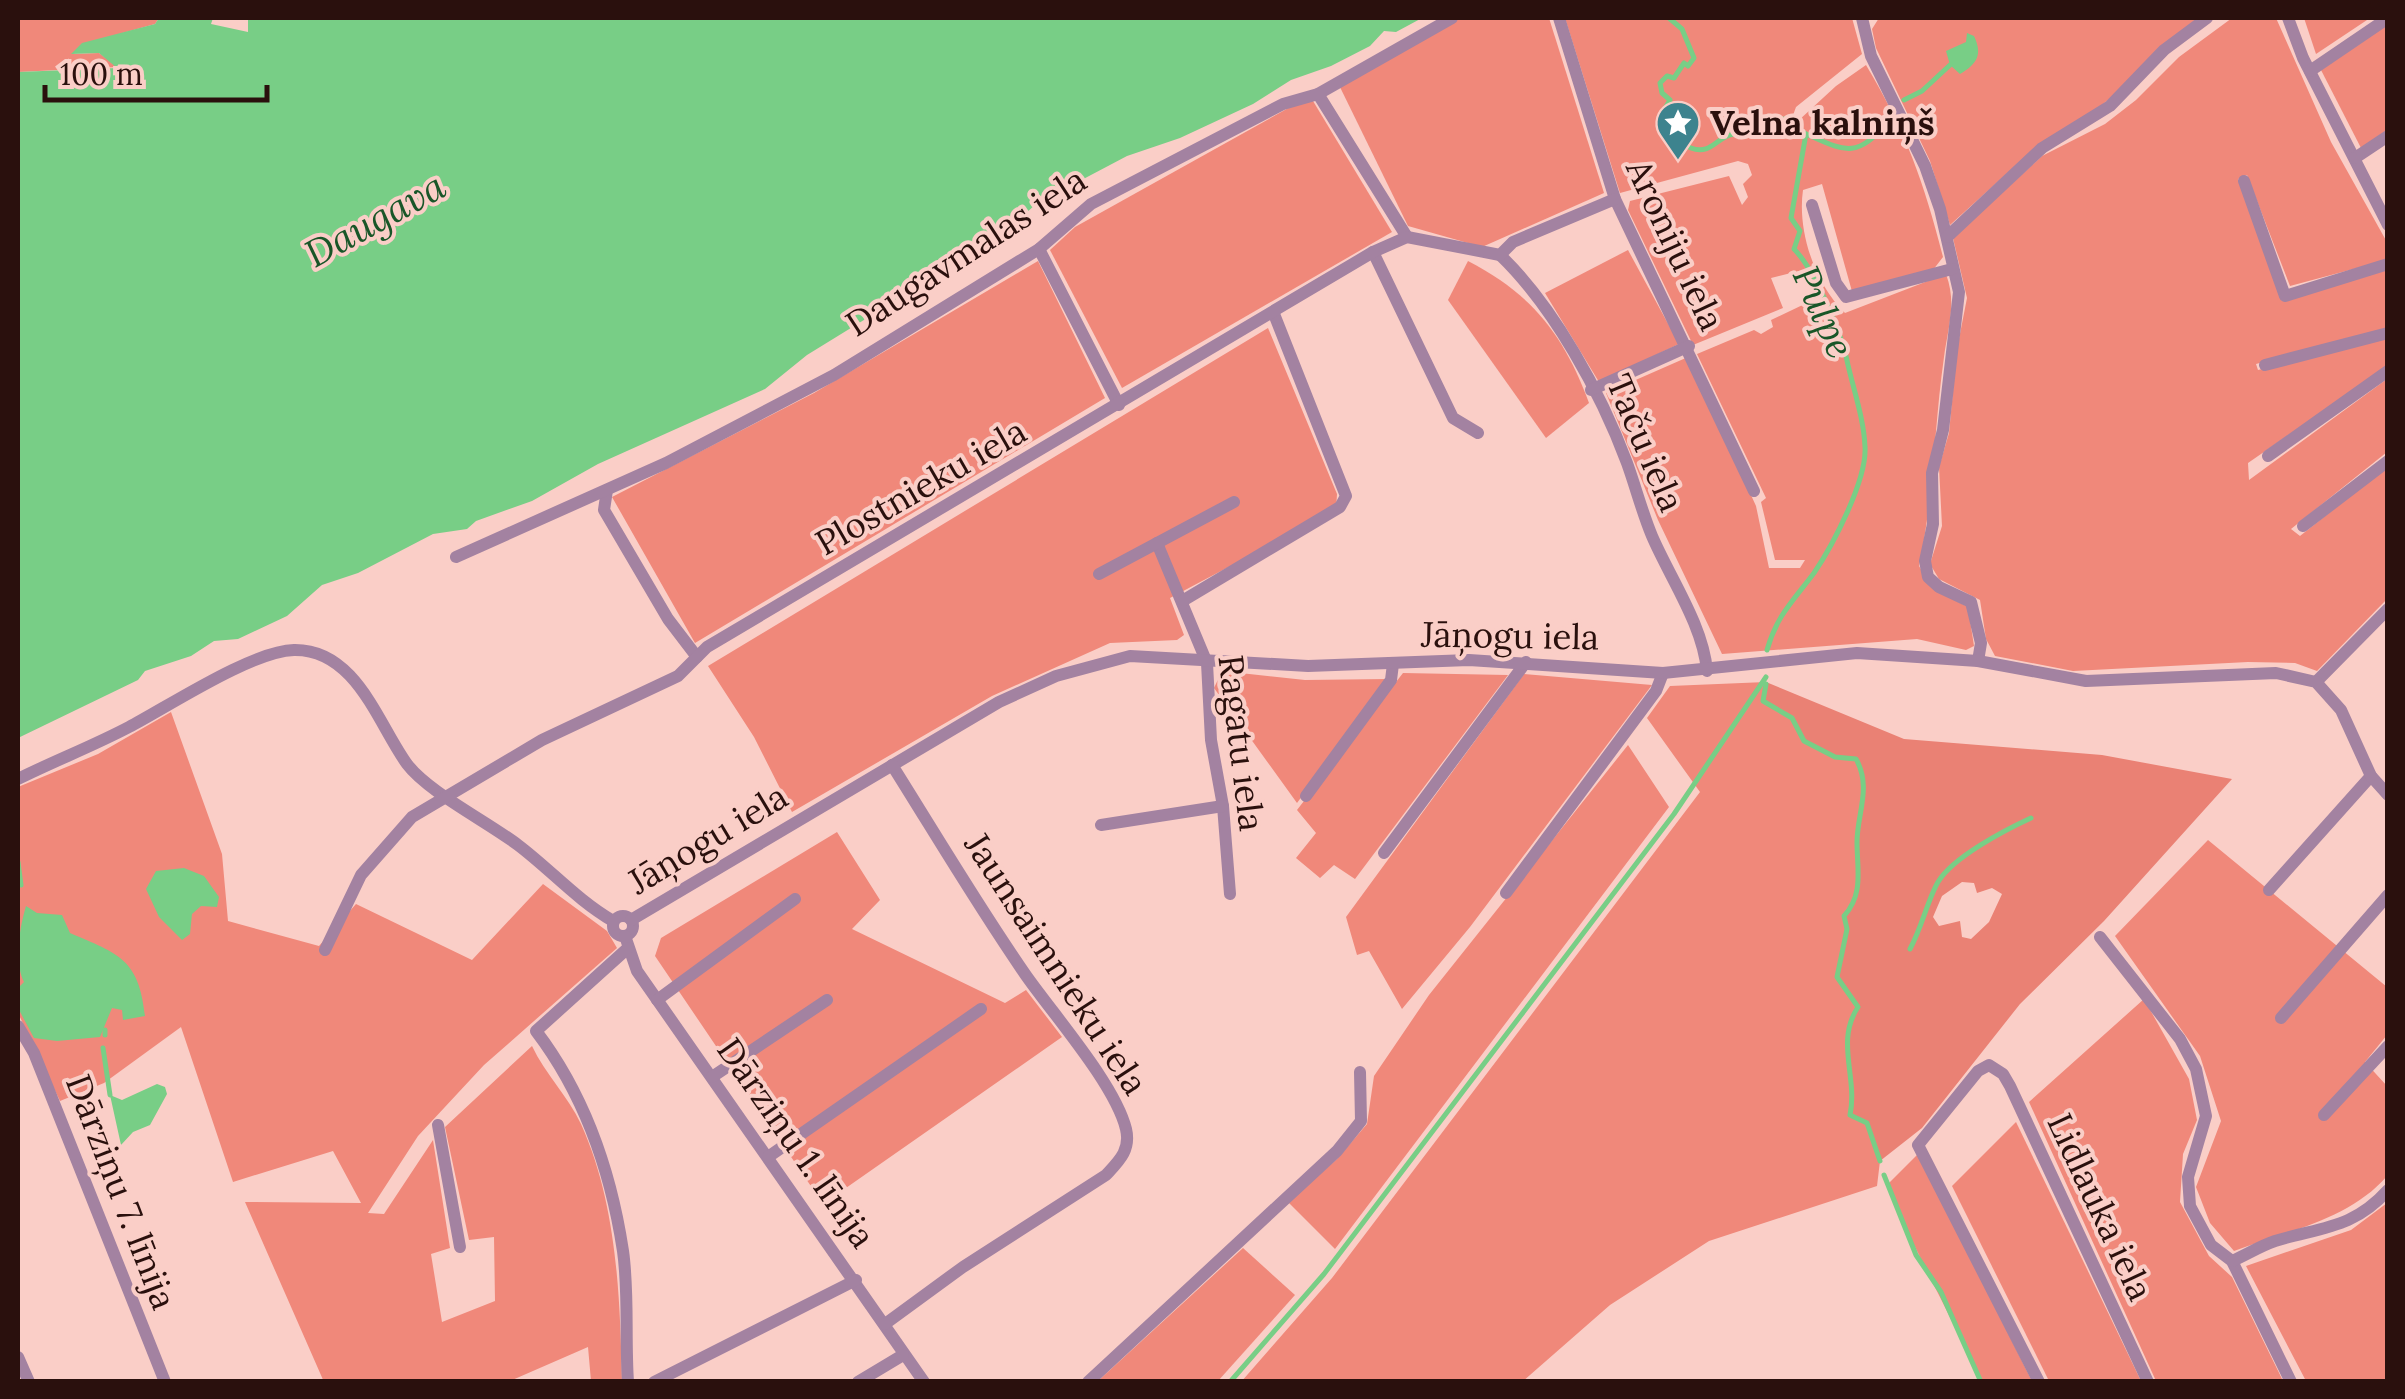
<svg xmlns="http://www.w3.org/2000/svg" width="2405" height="1399" viewBox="0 0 2405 1399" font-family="Lora,serif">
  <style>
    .green { fill: #f0887a }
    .forest { fill: #ea8174; fill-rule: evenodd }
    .water { fill: #78ce86 }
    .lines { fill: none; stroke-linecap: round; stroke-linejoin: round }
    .stream { stroke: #78ce86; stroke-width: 5 }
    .street { stroke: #a382a1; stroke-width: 12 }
    .labels { text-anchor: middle; stroke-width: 8; stroke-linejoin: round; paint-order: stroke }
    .poi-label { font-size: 35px; font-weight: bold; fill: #2a100d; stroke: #facec7; text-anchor: start }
    .street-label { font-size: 35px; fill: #2a100d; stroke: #facec7 }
    .water-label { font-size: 38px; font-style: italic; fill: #195628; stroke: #facec7 }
  </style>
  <rect width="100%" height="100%" fill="#facec7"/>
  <g class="green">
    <path d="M18,18H159L155,24L101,39L73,54L99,53L118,67L18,72Z"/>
    <path d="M1457,18H1549L1604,193L1482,247L1408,226L1337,81Z"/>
    <path d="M1565,18H1852L1862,54L1796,107L1792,118L1798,121L1836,86L1866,65C1906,132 1924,182 1943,257L1933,270L1853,295L1822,184L1803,190C1797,231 1815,284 1845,313L1946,274C1957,304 1948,327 1944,357C1934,427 1934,496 1919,566L1932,588L1968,607L1974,646L1966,650L1917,639L1722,654L1658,520L1606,393L1688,357L1756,506L1769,568H1800L1805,560H1775L1761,502L1766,498L1697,354L1754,330L1761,334L1773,327L1771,320L1813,300L1807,269L1771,278L1783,308L1693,345L1628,210L1630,201L1729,176L1742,205L1748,197L1743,184L1752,175L1748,164L1738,161L1620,193Z"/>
    <path d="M1879,18H2200L2101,106L2024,158L1950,225L1930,161L1876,48L1872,29Z"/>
    <path d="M2232,18H2276L2331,142L2388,244L2387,260L2290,286L2247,175L2238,179L2282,301L2387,270V329L2256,364L2258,370L2387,338V367L2248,463L2249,480L2387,379V452L2291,529L2300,536L2387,467V599L2317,671L2295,663L2248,662L2073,671L1995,656L1986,639L1980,600L1939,579L1930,564L1942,526L1939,467L1949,433L1957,349L1967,298L1953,238L2042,156L2105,124L2136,100L2179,57Z"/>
    <path d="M2304,18H2370L2316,54Z"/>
    <path d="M2387,25V130L2361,148L2321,70Z"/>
    <path d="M1310,96L1392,232L1122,388L1050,250L1075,227Z"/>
    <path d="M1628,250L1679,344L1599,382L1545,293Z"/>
    <path d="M1038,261L1105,398L695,643L612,497L814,393Z"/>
    <path d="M1468,261C1532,294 1564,335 1589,403L1546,438L1448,300Z"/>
    <path d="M1268,328L1337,494L1336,510L1170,598L1184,635L1177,640L1110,643L992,696L792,812L754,737L708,666Z"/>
    <path d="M1222,671L1305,680L1388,679L1297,803L1214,688Z"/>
    <path d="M1403,673L1508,675L1355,879L1334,865L1320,878L1296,858L1316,833L1297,810Z"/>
    <path d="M1524,674L1652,685L1470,927L1402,1009L1369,951L1357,955L1346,917Z"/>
    <path d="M1766,682L1763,701L1792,718L1804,741L1835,757L1856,759C1872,787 1857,814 1857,842C1857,869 1864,894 1845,916L1847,929L1837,977L1858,1007C1841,1034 1853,1089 1860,1121L1867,1123L1880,1161L1877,1186L1709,1241L1610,1305L1523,1381L1241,1382L1332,1278L1700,792L1647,718L1670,686Z"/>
    <path d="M171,712L222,854L228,921L319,946L356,904L472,960L543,884L607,931L617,948L484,1065L418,1136L368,1213L384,1214L433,1140L450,1248L431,1254L442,1322L495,1301L494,1237L469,1240L445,1127L532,1046C545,1074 568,1096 581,1124C617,1204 620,1296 622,1381H591L588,1347L510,1381L324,1382L245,1202L361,1203L333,1151L233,1182L181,1027L104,1083L60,1101L18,1013V787L98,754Z"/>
    <path d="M1628,745L1669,807L1335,1249L1288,1202L1337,1159L1367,1124L1374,1076L1429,995Z"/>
    <path d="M837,832L880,900L852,929L1005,1003L1026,990L1062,1037L823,1204L655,956L661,938Z"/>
    <path d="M2208,840L2387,987V1035L2365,1062L2387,1086V1176C2349,1220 2287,1231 2234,1251L2210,1223L2196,1187L2221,1121L2200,1056L2115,936Z"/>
    <path d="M2144,999L2189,1079L2197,1120L2183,1154L2180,1202L2209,1256L2232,1277L2283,1381H2156L2029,1102Z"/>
    <path d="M2016,1122L2141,1381H2049L1952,1186Z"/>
    <path d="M1918,1154L2032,1381H1981C1951,1315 1915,1253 1887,1185Z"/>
    <path d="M2387,1203V1381H2306L2246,1266L2351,1230Z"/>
    <path d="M1243,1248L1295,1295L1218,1381H1098Z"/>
  </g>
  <path class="forest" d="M1766,682L1904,739L2102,755L2232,779L2104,921L2020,1004L1922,1128L1880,1161L1867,1123L1850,1115C1858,1078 1835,1041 1858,1008L1837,977L1847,929L1844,916C1864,894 1857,869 1857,842C1857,814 1873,787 1856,759L1835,757L1804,741L1792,718L1763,701ZM1962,882L1974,883L1977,893L1992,888L2002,894L1989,922L1971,939L1962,937L1960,921L1939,926L1933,917L1942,896Z"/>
  <g class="water">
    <path d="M159,18H213L211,24L248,32V18H1422L1396,32L1384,31L1370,46L1331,66L1291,80L1253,104L1180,138L1127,156L1036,204L1002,235L807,355L765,389L598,464L532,501L476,521L467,529L433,534L358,573L322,585L287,616L238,639L214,641L191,656L145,671L138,680L18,738V72L117,68L99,53L71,54L82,43L155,24Z"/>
    <path d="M1967,33L1974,36C1983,55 1977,64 1960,74L1950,65L1946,51L1966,42Z"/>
    <path d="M184,868L204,876L219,897L217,907L201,906L192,914L190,934L182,940L159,917L146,889L156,871Z"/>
    <path d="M26,906L37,913L62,915L70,933C119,954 139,959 145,1016L123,1020L122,1010L112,1008L100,1037L57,1041L34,1038L18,1008V988L24,982C14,962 19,930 26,906Z"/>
    <path d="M157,1084L165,1087L167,1094L150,1125L133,1132L121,1145L110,1095L122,1100Z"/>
  </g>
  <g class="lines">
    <g class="stream">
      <path d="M1669,18L1682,29L1694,58L1688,66L1684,63L1674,78L1667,76L1660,83L1662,93L1670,100L1661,115C1669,127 1674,141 1691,148C1711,156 1717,136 1734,134C1751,131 1773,139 1784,119L1806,134L1791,218L1800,231L1794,249C1815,270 1842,334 1848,365C1854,391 1864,420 1865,447C1867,480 1833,545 1814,573C1793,601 1777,615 1767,650"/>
      <path d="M1904,100L1922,91L1950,65"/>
      <path d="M1806,134C1847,152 1855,158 1888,123"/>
      <path d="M1766,684L1763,701L1792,718L1804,741L1835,757L1856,759C1872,787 1857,814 1857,842C1857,869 1864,894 1844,916L1847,929L1837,977L1858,1007C1835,1042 1858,1077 1850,1115L1867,1123L1880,1161"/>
      <path d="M18,862L21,885"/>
      <path d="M1910,949C1922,927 1928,899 1938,882C1953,857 2005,830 2031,818"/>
      <path d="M105,1035V1030"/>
      <path d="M103,1048L110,1095"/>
      <path d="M1884,1175L1916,1255L1941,1292L1981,1382"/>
      <path d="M1230,1382L1324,1274L1674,814L1766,677"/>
    </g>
    <g class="street">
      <path d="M1559,18L1615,199L1754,491"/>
      <path d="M1862,18L1871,56L1925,166L1940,209L1959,292L1943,430L1932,473L1933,524L1925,561L1928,577L1939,587L1971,602L1981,643L1978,661"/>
      <path d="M2288,18L2303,58L2388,225"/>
      <path d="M2310,71L2388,18"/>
      <path d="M1318,94L1407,237"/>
      <path d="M2355,158L2388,136"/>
      <path d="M2244,181L2285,296L2388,264"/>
      <path d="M1812,205L1836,283L1846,297L1952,269"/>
      <path d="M1947,237L2042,148L2110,106L2164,50L2207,18"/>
      <path d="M1039,249L1119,405"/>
      <path d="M1373,252L1453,418L1478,433"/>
      <path d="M1500,255C1554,307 1601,393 1627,463C1636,488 1642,512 1652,536C1670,578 1703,625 1707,671"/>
      <path d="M2265,365L2388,333"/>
      <path d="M1591,390L1689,346"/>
      <path d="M2268,456L2388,371"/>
      <path d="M607,490L604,510L668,619L697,657"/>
      <path d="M2303,526L2388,461"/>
      <path d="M1157,543L1207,663L1211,740L1223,806L1230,894"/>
      <path d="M456,557L666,463L834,375L1039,249L1091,204L1283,104L1318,94L1452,18"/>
      <path d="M1099,574L1234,502"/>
      <path d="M1184,600L1340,507L1346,496L1274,314"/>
      <path d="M2316,682L2388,609"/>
      <path d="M18,779C54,761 93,746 129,727C169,706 252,651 294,650C356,649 378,724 407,764C428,792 488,822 518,845C551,870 577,900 613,921"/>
      <path d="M1306,796L1391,680L1393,664"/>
      <path d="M1101,825L1223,806"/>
      <path d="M1384,853L1526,662"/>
      <path d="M2269,890L2371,776"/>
      <path d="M1506,893L1656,691L1663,673"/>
      <circle cx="623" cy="926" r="10"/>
      <path d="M631,920L999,702L1056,676L1130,656L1308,666L1469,660L1663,673L1857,653L1978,661L2086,681L2276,673L2316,682L2341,710L2371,776L2388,795"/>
      <path d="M625,936L637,971L924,1382"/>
      <path d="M2100,937L2180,1039L2196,1069L2206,1116L2188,1177L2190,1206L2211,1245L2232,1261L2291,1382"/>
      <path d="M628,948L536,1031C584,1094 611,1172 623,1251C629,1293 625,1339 628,1382"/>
      <path d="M325,950L361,875L412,817L542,740L678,676L707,647L1373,252L1407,237L1500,255L1513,242L1615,199"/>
      <path d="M657,1000L795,899"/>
      <path d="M2281,1018L2388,895"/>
      <path d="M18,1026L34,1053L165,1382"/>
      <path d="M712,1077L827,1000"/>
      <path d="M2324,1115L2388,1046"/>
      <path d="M438,1125L460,1247"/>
      <path d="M768,1157L981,1009"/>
      <path d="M2232,1261C2246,1255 2260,1246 2275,1241C2321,1227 2353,1229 2388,1190"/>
      <path d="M885,1324L963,1267L1106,1175C1119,1161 1131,1150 1126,1129C1115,1084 1052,1013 1025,974C978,906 936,835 892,765"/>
      <path d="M18,1357L29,1382"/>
      <path d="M654,1382L856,1280"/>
      <path d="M858,1382L903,1355"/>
      <path d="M1088,1382L1337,1151L1361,1121L1360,1072"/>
      <path d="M2039,1382L1918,1145L1978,1071L1989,1065L2003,1074L2010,1086L2148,1382"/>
    </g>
  </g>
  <defs>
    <symbol id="sight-pin" viewBox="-11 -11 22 30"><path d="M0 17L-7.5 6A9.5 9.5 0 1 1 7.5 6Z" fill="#3d838e" stroke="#facec7"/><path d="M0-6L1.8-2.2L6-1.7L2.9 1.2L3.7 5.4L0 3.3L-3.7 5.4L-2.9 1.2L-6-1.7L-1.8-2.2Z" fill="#fff"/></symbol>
  </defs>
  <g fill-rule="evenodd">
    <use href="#sight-pin" x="1653" y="98" width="50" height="68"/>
  </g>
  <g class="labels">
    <g class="poi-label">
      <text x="1710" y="135">Velna kalniņš</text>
    </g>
    <g class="street-label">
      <text transform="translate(1675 245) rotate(65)" y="12">Aroniju iela</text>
      <text transform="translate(966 252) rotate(-33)" y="12">Daugavmalas iela</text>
      <text transform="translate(1645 443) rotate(67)" y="12">Taču iela</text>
      <text transform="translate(921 487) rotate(-30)" y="12">Plostnieku iela</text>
      <text transform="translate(1510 636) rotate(1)" y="12">Jāņogu iela</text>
      <text transform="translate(1241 743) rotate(83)" y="12">Ragatu iela</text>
      <text transform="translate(708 839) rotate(-31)" y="12">Jāņogu iela</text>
      <text transform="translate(1056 964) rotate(57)" y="12">Jaunsaimnieku iela</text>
      <text transform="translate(796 1143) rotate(55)" y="12">Dārziņu 1. līnija</text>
      <text transform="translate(121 1192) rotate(69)" y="12">Dārziņu 7. līnija</text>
      <text transform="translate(2100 1207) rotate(65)" y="12">Lidlauka iela</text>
    </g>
    <g class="water-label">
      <text transform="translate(375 220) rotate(-29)" y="13">Daugava</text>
      <text transform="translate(1823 312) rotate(66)" y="13">Pulpe</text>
    </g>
  </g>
  <rect width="2405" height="1399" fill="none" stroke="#2a100d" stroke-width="40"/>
  <path d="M45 85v15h222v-15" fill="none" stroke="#2a100d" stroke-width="5"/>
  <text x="60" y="85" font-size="30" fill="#2a100d" stroke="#facec7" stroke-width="8" paint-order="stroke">100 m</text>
</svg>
